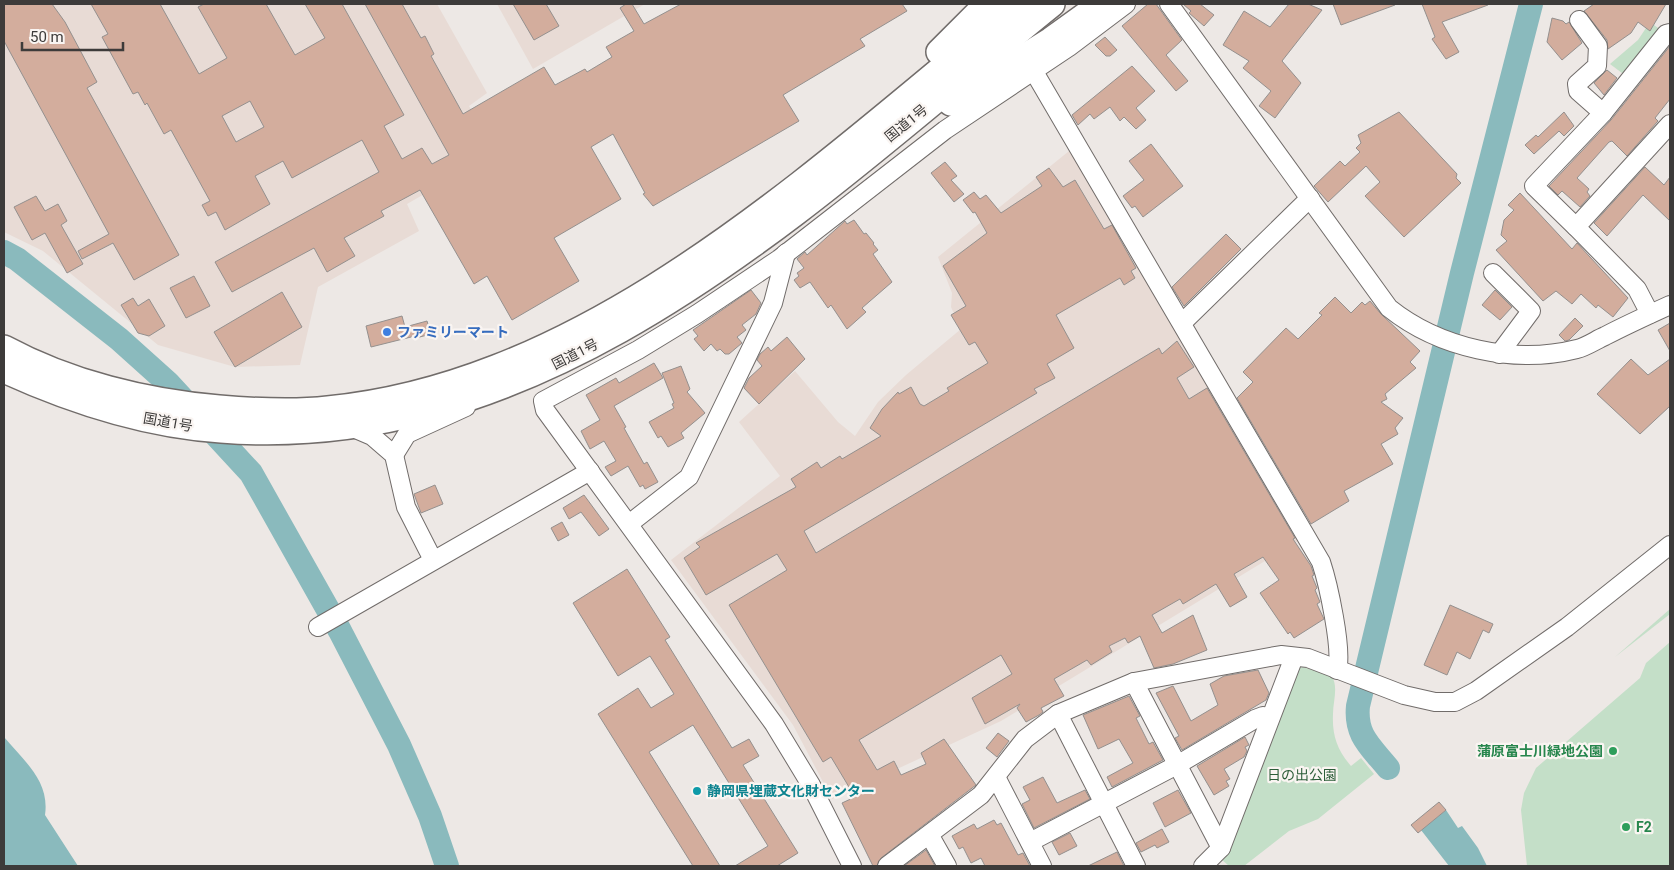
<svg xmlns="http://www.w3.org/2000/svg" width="1674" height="870" viewBox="0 0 1674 870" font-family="Roboto,'Noto Sans JP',sans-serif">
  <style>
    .built { fill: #e8dbd5 }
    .green { fill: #c4dfc8 }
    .water { fill: #8ababd }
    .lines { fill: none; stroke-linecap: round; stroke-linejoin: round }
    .river { stroke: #8ababd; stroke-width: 24 }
    .building { fill: #d3ad9d; stroke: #94908e; fill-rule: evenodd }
    .minor-casing { stroke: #716c6a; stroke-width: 20 }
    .highway-casing { stroke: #716c6a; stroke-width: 28 }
    .minor { stroke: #fff; stroke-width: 18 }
    .highway { stroke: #fff; stroke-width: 25 }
    .shop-dot { fill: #3f7fe0; stroke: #faf5f2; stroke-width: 2 }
    .leisure-dot { fill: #2e9e5b; stroke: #faf5f2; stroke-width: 2 }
    .culture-dot { fill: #0f9aa8; stroke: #faf5f2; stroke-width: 2 }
    .labels { text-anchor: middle; stroke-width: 4.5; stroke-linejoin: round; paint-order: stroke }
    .street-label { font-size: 14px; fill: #3d3b3a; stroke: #faf5f2 }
    .shop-label { font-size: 14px; font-weight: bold; fill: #366cbe; stroke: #faf5f2; text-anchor: start }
    .leisure-label { font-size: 14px; font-weight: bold; fill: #27864d; stroke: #faf5f2; text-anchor: end }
    .park-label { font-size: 14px; fill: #2c5d38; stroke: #faf5f2 }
    .culture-label { font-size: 14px; font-weight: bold; fill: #0d838f; stroke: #faf5f2; text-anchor: start }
  </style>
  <rect width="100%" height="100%" fill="#ede8e5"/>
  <g class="built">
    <path d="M4,4H437L487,93L469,106L497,152L407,204L419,231L318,287L300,365L235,367L158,345L43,251L4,232Z"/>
    <path d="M497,4H645L533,69Z"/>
    <path d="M1074,147L1303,538L1001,721L832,799L793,725L671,560L780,476L739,422L795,371L838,422L855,436L878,402L906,375L961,329L951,307L952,293L938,257Z"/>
  </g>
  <g class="green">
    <path d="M1650,22L1662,31L1626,76L1610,64L1638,40Z"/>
    <path d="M1670,609V614L1615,657Z"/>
    <path d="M1670,642V866H1527L1521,810L1524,793L1536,768L1640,678L1646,663Z"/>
    <path d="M1303,667L1331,675C1339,686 1333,701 1333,714C1332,735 1337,750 1351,766L1361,758L1374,774L1318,819L1289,831L1244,866H1229L1221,859L1298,668Z"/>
  </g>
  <g class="water">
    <path d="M4,737C24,761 50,781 45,815L78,866H4Z"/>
    <path d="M1446,810L1458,828L1462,826L1478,848L1487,866H1449L1421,830Z"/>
  </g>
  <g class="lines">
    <g class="river">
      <path d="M4,252L17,259L119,339L168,383L251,473L340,631L399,745L430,816L447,866"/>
      <path d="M1388,768C1370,746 1355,735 1358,706L1462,273L1531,4"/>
    </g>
  </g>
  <g class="building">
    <path d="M4,4H52L65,22L97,82L87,88L179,255L134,280L113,243L82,259L78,251L109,234L4,41Z"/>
    <path d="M91,4H160L199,74L227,58L198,7L204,4H266L295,55L325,38L305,4H342L404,115L384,126L402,159L422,148L432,164L449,155L365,4H402L421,38L425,36L434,54L431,56L463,114L544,67L555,85L585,69L587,72L612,57L606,47L634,31L620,8L626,4H632L644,24L681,4H902L907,11L860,39L865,46L783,95L799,121L653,206L643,194L645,193L613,134L591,147L621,199L554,238L579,281L512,320L487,276L474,284L420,190L381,211L384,216L344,238L355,256L327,272L314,248L232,292L215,262L379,172L362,140L292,178L283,161L255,176L270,204L225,230L216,212L208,216L202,205L210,201L171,130L164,134L147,103L145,105L138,92L133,94L102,37L108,34ZM250,101L264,127L236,142L222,116Z"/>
    <path d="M513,4H546L559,26L534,40Z"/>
    <path d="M1148,4H1156L1182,40L1166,55L1188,81L1176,91L1122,26Z"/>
    <path d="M1183,4H1200L1214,15L1204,26L1189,13L1191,11Z"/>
    <path d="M1289,4H1308L1322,10L1282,61L1301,83L1275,118L1259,106L1271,91L1243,68L1249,61L1223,45L1244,11L1270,27Z"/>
    <path d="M1333,4H1395V5L1341,25Z"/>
    <path d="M1422,4H1488V5L1442,22L1459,52L1446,59L1432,39L1435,37Z"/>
    <path d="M1594,4H1666L1650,31L1638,22L1631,33L1608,49L1607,40L1584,11Z"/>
    <path d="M1552,18L1563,21L1566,24L1569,22L1582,43L1562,60L1547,42Z"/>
    <path d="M1105,37L1117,50L1110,56H1106L1095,45Z"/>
    <path d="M1670,46V99L1655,118L1658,121L1627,156L1612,141L1609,142L1577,178L1589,189L1587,192L1590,196L1580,207L1562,191L1558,195L1549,186L1611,120Z"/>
    <path d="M1132,66L1155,91L1136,108L1146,120L1136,129L1124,117L1120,121L1110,107L1094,119L1090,114L1078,125L1072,115Z"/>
    <path d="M1607,70L1617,78L1604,95L1594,83Z"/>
    <path d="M1399,112L1457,174L1456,178L1461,183L1404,237L1365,196L1380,182L1366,166L1328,202L1314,186L1340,161L1345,166L1360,152L1356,148L1361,143L1358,135Z"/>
    <path d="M1564,112L1574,126L1564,136L1559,131L1534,154L1525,145L1536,135L1538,137Z"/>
    <path d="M1151,144L1183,186L1143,217L1135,206L1132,208L1123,196L1144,180L1129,161Z"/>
    <path d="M945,162L957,176L951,180L964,194L954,202L931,173Z"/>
    <path d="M1645,167L1664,185L1670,177V221L1643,195L1607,236L1594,223Z"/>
    <path d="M1049,168L1063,187L1075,180L1104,229L1112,225L1136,268L1131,271L1135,278L1124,285L1120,278L1056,315L1074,348L1047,364L1055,378L1034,389L1037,393L804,531L816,553L1159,348L1162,354L1177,341L1194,367L1177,378L1189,399L1207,388L1295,538L1293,539L1311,566L1314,575L1312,576L1317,588L1315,590L1320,602L1317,604L1324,619L1294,638L1290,632L1288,634L1260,593L1279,580L1263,557L1234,574L1247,597L1230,607L1216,584L1183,604L1180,599L1152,615L1162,633L1193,615L1207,650L1173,664L1154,668L1140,636L1128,643L1125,638L1109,646L1112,652L1091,665L1087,660L1054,679L1064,696L1041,708L1043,712L1039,715L1026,722L1017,708L1020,704L985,724L972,698L1012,674L1001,655L859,740L877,770L894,761L901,775L926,764L921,753L944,739L976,785L881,858L877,866H873L842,803L855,797L831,757L823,762L729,605L787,570L777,554L706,595L684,558L700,547L696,543L796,487L791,479L817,462L821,468L840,456L842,459L881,436L870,428L882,409L898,392L899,394L911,387L920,404L924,406L949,391L947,388L988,363L975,342L969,345L951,315L966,306L943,266L987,233L975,212L973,213L963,200L974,192L980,199L986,195L1001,213L1042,186L1036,177Z"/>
    <path d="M1520,193L1572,249L1577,243L1628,298L1613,317L1598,305L1596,308L1581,294L1572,304L1556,291L1543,301L1496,250L1507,241L1501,235L1504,220L1514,210L1508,205Z"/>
    <path d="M36,196L45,211L58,204L67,221L61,225L83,264L67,273L45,233L32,240L14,207Z"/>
    <path d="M854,220L864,234L866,233L874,243L873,244L878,250L873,254L892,282L862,308L866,312L847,329L831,305L828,308L810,282L800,288L794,280L799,276L797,273L804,268L797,259L805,252L807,255L845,221L847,224Z"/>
    <path d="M1226,234L1241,249L1184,306L1172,287Z"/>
    <path d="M194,276L210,306L186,318L170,288Z"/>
    <path d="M751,290L761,303L756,314L742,325L746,330L737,337L742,343L729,354H725L720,349L717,351L711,344L704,351L694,339L698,336L693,330Z"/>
    <path d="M1495,290L1512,307L1500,320L1482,305Z"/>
    <path d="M282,292L302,327L235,367L214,332Z"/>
    <path d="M1335,297L1351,313L1362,302L1365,305L1370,301L1381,314L1420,351L1410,362L1416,368L1385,394L1387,399L1381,402L1403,418L1395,428L1398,434L1381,444L1393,464L1344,491L1349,501L1311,524L1237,398L1253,382L1243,372L1286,328L1298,339L1322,315L1319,313Z"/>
    <path d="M133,298L138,306L149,299L165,326L149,336L138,333L121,305Z"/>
    <path d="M402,316L405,327L427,321L431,334L416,338L415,336L371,347L366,326Z"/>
    <path d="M1575,318L1583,326L1569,340L1565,341L1559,335Z"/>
    <path d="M1670,323V351L1658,330Z"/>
    <path d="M787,337L805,359L759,404L744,388L749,378L762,366L757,360L760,354L768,347L771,351Z"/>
    <path d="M1631,359L1648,375L1670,359V406L1640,434L1597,394Z"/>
    <path d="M654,363L663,378L614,406L626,427L624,428L644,464L647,462L658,482L645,489L643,485L640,487L628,466L611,476L605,467L616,461L604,441L590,449L581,431L600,420L586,395L616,378L619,383Z"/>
    <path d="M681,366L690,389L687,392L705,413L681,433L684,438L668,447L661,436L658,438L649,422L674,408L672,404L674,403L662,373Z"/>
    <path d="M435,485L443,504L421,513L414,494Z"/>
    <path d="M584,495L609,529L599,536L581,512L569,519L563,508Z"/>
    <path d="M562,522L569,535L558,541L551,528Z"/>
    <path d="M627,569L670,637L665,640L732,748L749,739L759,756L743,765L798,853L777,866H735L768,846L693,725L649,752L720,866H693L598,714L638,688L651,708L674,694L650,656L618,676L573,603Z"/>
    <path d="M1450,605L1493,624L1489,633L1483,630L1470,659L1457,652L1447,675L1424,665Z"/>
    <path d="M1258,670L1269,693L1266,700L1182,750L1175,738L1179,736L1156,693L1173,686L1191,721L1218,705L1210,684L1224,676Z"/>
    <path d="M1129,696L1140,716L1136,718L1149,744L1153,742L1163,760L1112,787L1107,777L1133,763L1119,739L1098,749L1083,715Z"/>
    <path d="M998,733L1009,741L997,757L986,748Z"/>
    <path d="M1245,737L1249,745L1245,747L1247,751L1244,757L1224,769L1230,779L1226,781L1229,786L1214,795L1197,766Z"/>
    <path d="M1043,777L1057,803L1085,790L1090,799L1034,828L1022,804L1030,800L1023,787Z"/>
    <path d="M1178,790L1191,813L1165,827L1153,803Z"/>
    <path d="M1439,802L1446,810L1418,833L1411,825Z"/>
    <path d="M994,820L997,825L1001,823L1018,855L1023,853L1030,866H985L981,858L971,863L963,847L959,849L952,836L974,824L977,829Z"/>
    <path d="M1162,829L1169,842L1157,848L1155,845L1141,852L1136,843Z"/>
    <path d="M1070,833L1077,846L1059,855L1052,842Z"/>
    <path d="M926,850L935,866H904Z"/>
    <path d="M1117,852L1124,866H1088Z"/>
  </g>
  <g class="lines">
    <defs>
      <g id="minor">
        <path d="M1169,4L1389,308C1439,348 1514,365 1577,349C1586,347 1596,340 1605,336C1626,325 1648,315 1670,305"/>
        <path d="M1579,20L1598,46L1597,66L1577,84L1578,91L1603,113"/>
        <path d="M1033,70L1321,562C1328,583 1343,650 1337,670"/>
        <path d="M1576,227L1534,186L1603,113L1666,34L1670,33"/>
        <path d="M1493,273L1531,311L1499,354"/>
        <path d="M1650,314L1637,289L1576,227L1670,124"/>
        <path d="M1182,323L1310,198"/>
        <path d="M351,427L372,436L394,455L406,507L433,560"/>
        <path d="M394,455L407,434L466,407"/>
        <path d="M629,524L689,477L773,303L786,253"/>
        <path d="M318,627L590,471"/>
        <path d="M1134,682L1221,848"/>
        <path d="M1058,714L1136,866"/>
        <path d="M996,777L1042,866"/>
        <path d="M930,836L947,866"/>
        <path d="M1030,842L1177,765L1255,719L1263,716L1270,718"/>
        <path d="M852,866L811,785L774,724L545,410L543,401L638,350L697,314L779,259L945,130L1069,47L1126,4"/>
        <path d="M887,866L981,795L1025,739L1058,714L1134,682L1281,655L1308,658L1404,695L1435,702H1455L1476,691L1567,627L1670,545"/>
        <path d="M1203,866L1221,848L1294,657"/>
      </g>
      <g id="highway">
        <path d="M939,52L987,4"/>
        <path d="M951,103L1051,40L1101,4"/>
        <path d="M4,348C69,383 146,402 219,408C255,411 292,413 328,409C596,383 821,165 1020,4"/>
        <path d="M4,370C72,401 145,425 221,430C554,456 813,197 1052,4"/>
      </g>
    </defs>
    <use href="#minor" class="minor-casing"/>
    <use href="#highway" class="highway-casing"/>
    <use href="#minor" class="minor"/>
    <use href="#highway" class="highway"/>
  </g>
  <circle class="shop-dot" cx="387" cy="332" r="5"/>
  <g class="leisure-dot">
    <circle cx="1613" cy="751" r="5"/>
    <circle cx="1626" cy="827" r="5"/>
  </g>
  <circle class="culture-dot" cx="697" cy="791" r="5"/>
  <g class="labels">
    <g class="street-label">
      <text transform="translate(906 123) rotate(-39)" y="5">国道1号</text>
      <text transform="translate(575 354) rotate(-27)" y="5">国道1号</text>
      <text transform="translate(168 422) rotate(10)" y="5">国道1号</text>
    </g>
    <g class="shop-label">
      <text x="397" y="337">ファミリーマート</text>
    </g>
    <g class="leisure-label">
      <text x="1603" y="756">蒲原富士川緑地公園</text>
      <text x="1636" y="832" text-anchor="start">F2</text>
    </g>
    <g class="park-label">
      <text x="1302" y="780">日の出公園</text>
    </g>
    <g class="culture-label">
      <text x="707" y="796">静岡県埋蔵文化財センター</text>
    </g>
  </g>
  <rect width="1674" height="870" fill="none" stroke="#3d3b3a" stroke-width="10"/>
  <path d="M22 42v8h101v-8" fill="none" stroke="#3d3b3a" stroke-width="2.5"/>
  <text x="30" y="42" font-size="15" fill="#3d3b3a" stroke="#faf5f2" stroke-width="4" paint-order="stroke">50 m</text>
</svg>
